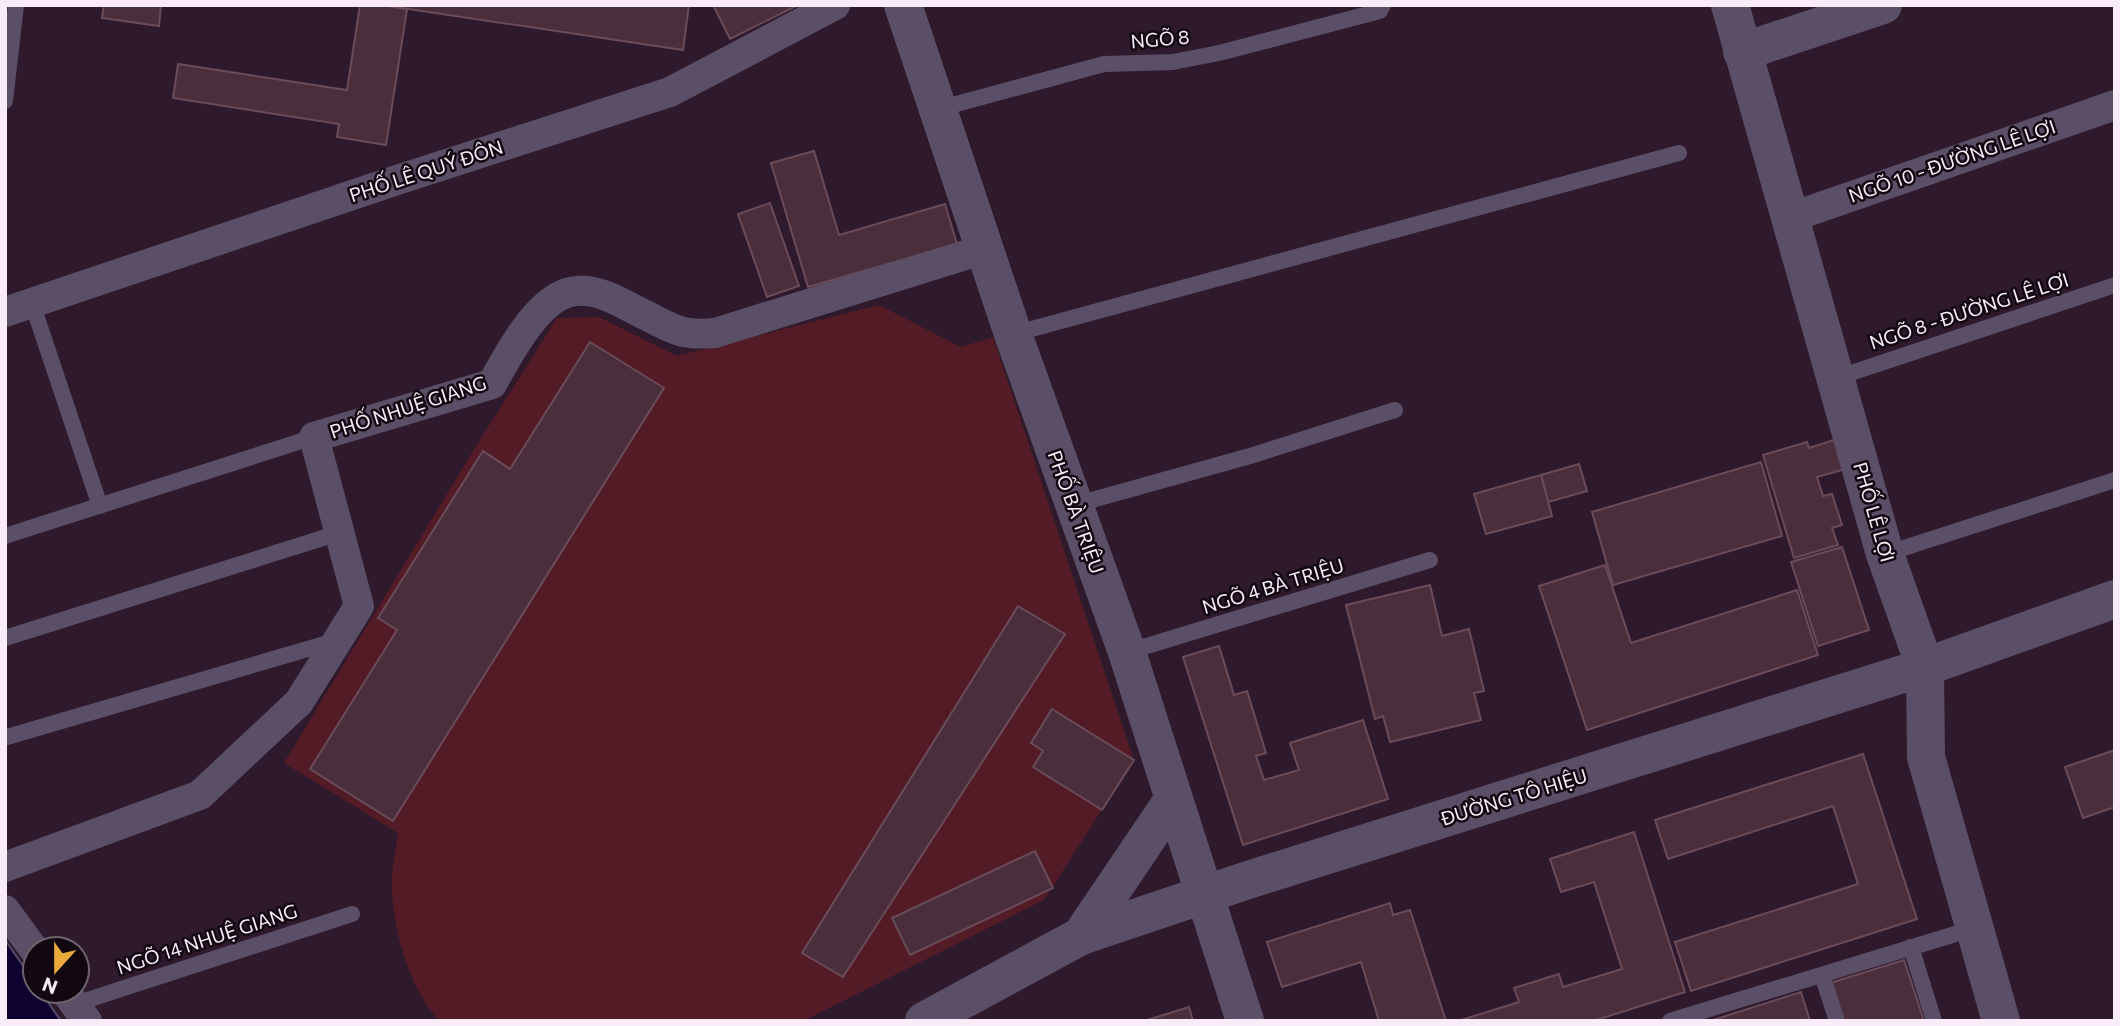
<svg xmlns="http://www.w3.org/2000/svg" width="2120" height="1026" viewBox="0 0 2120 1026" font-family="Commissioner,sans-serif">
  <style>
    .green { fill: #521b25 }
    .water { fill: #0e0330; stroke: #55496c; stroke-width: 2 }
    .building { fill: #4b2e3c; stroke: #6a4b59; stroke-width: 2 }
    .lines { fill: none; stroke-linecap: round; stroke-linejoin: round }
    .service { stroke: #5a4f66; stroke-width: 16 }
    .minor { stroke: #5a4f66; stroke-width: 30 }
    .tertiary { stroke: #5a4f66; stroke-width: 38 }
    .labels { text-anchor: middle; stroke-width: 5; stroke-linejoin: round; paint-order: stroke }
    .street-label { font-size: 19px; fill: #faebf8; stroke: #110811 }
  </style>
  <rect width="100%" height="100%" fill="#2f1a2d"/>
  <path class="green" d="M879,305L961,347L993,337L1134,760L1044,900L803,1021H440C410,992 392,928 392,886C391,869 396,850 398,833L284,763L476,446L557,318L599,317L677,356Z"/>
  <path class="water" d="M5,940L35,983V991H40L61,1021H5Z"/>
  <g class="building">
    <path d="M104,5H161L159,26L102,18Z"/>
    <path d="M360,5H382L407,9L386,145L337,137L339,124L173,98L178,64L347,90Z"/>
    <path d="M382,5H689L683,50Z"/>
    <path d="M713,5H798L730,39Z"/>
    <path d="M814,151L839,235L945,204L957,244L808,287L771,163Z"/>
    <path d="M770,203L799,286L767,297L738,214Z"/>
    <path d="M590,342L664,388L393,821L310,769L397,630L378,618L483,451L510,469Z"/>
    <path d="M1840,438L1849,468L1817,477L1823,496L1832,494L1842,525L1832,528L1838,545L1794,558L1763,455L1807,442L1809,448Z"/>
    <path d="M1761,462L1782,536L1613,585L1592,512Z"/>
    <path d="M1579,464L1587,491L1548,502L1541,475Z"/>
    <path d="M1541,475L1552,516L1486,534L1474,494Z"/>
    <path d="M1842,547L1869,630L1818,646L1791,562Z"/>
    <path d="M1605,565L1631,643L1797,590L1818,655L1587,730L1539,586Z"/>
    <path d="M1430,585L1442,636L1469,629L1484,691L1474,693L1481,720L1390,742L1383,716L1375,719L1346,605Z"/>
    <path d="M1018,606L1065,634L843,977L802,953Z"/>
    <path d="M1219,646L1234,695L1247,691L1266,753L1256,756L1264,780L1299,770L1290,743L1363,720L1388,799L1243,845L1183,657Z"/>
    <path d="M1052,709L1134,760L1102,810L1033,767L1043,751L1031,743Z"/>
    <path d="M2115,750V807L2083,818L2065,767Z"/>
    <path d="M1863,754L1917,919L1691,991L1675,942L1858,884L1833,806L1668,859L1655,820Z"/>
    <path d="M1634,832L1685,992L1593,1021H1458L1519,1002L1514,988L1559,974L1563,987L1622,969L1594,882L1561,892L1550,859Z"/>
    <path d="M1035,851L1053,888L910,955L892,918Z"/>
    <path d="M1390,903L1393,915L1410,910L1446,1021H1379L1361,962L1282,987L1267,942Z"/>
    <path d="M1904,960L1924,1021H1839L1827,984Z"/>
    <path d="M1801,992L1810,1021L1713,1020Z"/>
    <path d="M1189,1007L1193,1021H1144Z"/>
  </g>
  <g class="lines">
    <g class="service">
      <path d="M5,101L16,5"/>
      <path d="M938,109L1104,64L1173,62L1219,53L1380,11L1383,5"/>
      <path d="M32,303L100,506"/>
      <path d="M1013,334L1679,153"/>
      <path d="M1836,378L2115,285"/>
      <path d="M1074,505L1250,456L1395,410"/>
      <path d="M5,536L314,437"/>
      <path d="M1885,554L2115,480"/>
      <path d="M5,638L339,533"/>
      <path d="M1127,652L1430,560"/>
      <path d="M7,737L335,641"/>
      <path d="M1911,947L1934,1021"/>
      <path d="M1822,975L1837,1021"/>
      <path d="M75,1004L352,914"/>
      <path d="M1670,1021L1975,928"/>
    </g>
    <g class="minor">
      <path d="M1789,218L2115,105"/>
      <path d="M5,312L394,181L670,92L835,5"/>
      <path d="M5,867L200,795L299,702L359,606L314,437L492,384C508,356 539,293 577,291C601,289 623,304 643,314C674,329 680,336 715,333L985,249"/>
      <path d="M5,910L35,951"/>
      <path d="M65,991L87,1021"/>
    </g>
    <g class="tertiary">
      <path d="M903,5L1013,334L1127,652L1245,1021"/>
      <path d="M1730,5L1885,554L1925,667L1926,757L2001,1021"/>
      <path d="M1742,52L1883,5"/>
      <path d="M1081,936L1173,800"/>
      <path d="M924,1021L1081,936L1248,880L1925,667L2115,599"/>
    </g>
  </g>
  <g class="labels">
    <g class="street-label">
      <text transform="translate(1160 39) rotate(-5)" y="7">NGÕ 8</text>
      <text transform="translate(1952 161) rotate(-19)" y="7">NGÕ 10 - ĐƯỜNG LÊ LỢI</text>
      <text transform="translate(426 171) rotate(-18)" y="7">PHỐ LÊ QUÝ ĐÔN</text>
      <text transform="translate(1969 311) rotate(-18)" y="7">NGÕ 8 - ĐƯỜNG LÊ LỢI</text>
      <text transform="translate(408 407) rotate(-18)" y="7">PHỐ NHUỆ GIANG</text>
      <text transform="translate(1076 512) rotate(70)" y="7">PHỐ BÀ TRIỆU</text>
      <text transform="translate(1874 512) rotate(74)" y="7">PHỐ LÊ LỢI</text>
      <text transform="translate(1273 586) rotate(-17)" y="7">NGÕ 4 BÀ TRIỆU</text>
      <text transform="translate(1514 797) rotate(-17)" y="7">ĐƯỜNG TÔ HIỆU</text>
      <text transform="translate(207 939) rotate(-18)" y="7">NGÕ 14 NHUỆ GIANG</text>
    </g>
  </g>
  <rect width="2120" height="1026" fill="none" stroke="#faebf8" stroke-width="14"/>
  <g transform="translate(56 970) rotate(201)"><circle r="33" fill="#110811" stroke="#6e636d" stroke-width="2"/>
  <path d="M0-5L12 26L0 18L-12 26Z" fill="#eaaa39"/>
  <text y="-10" font-size="19" font-weight="bold" text-anchor="middle" fill="#faebf8">N</text>
  </g>
</svg>
